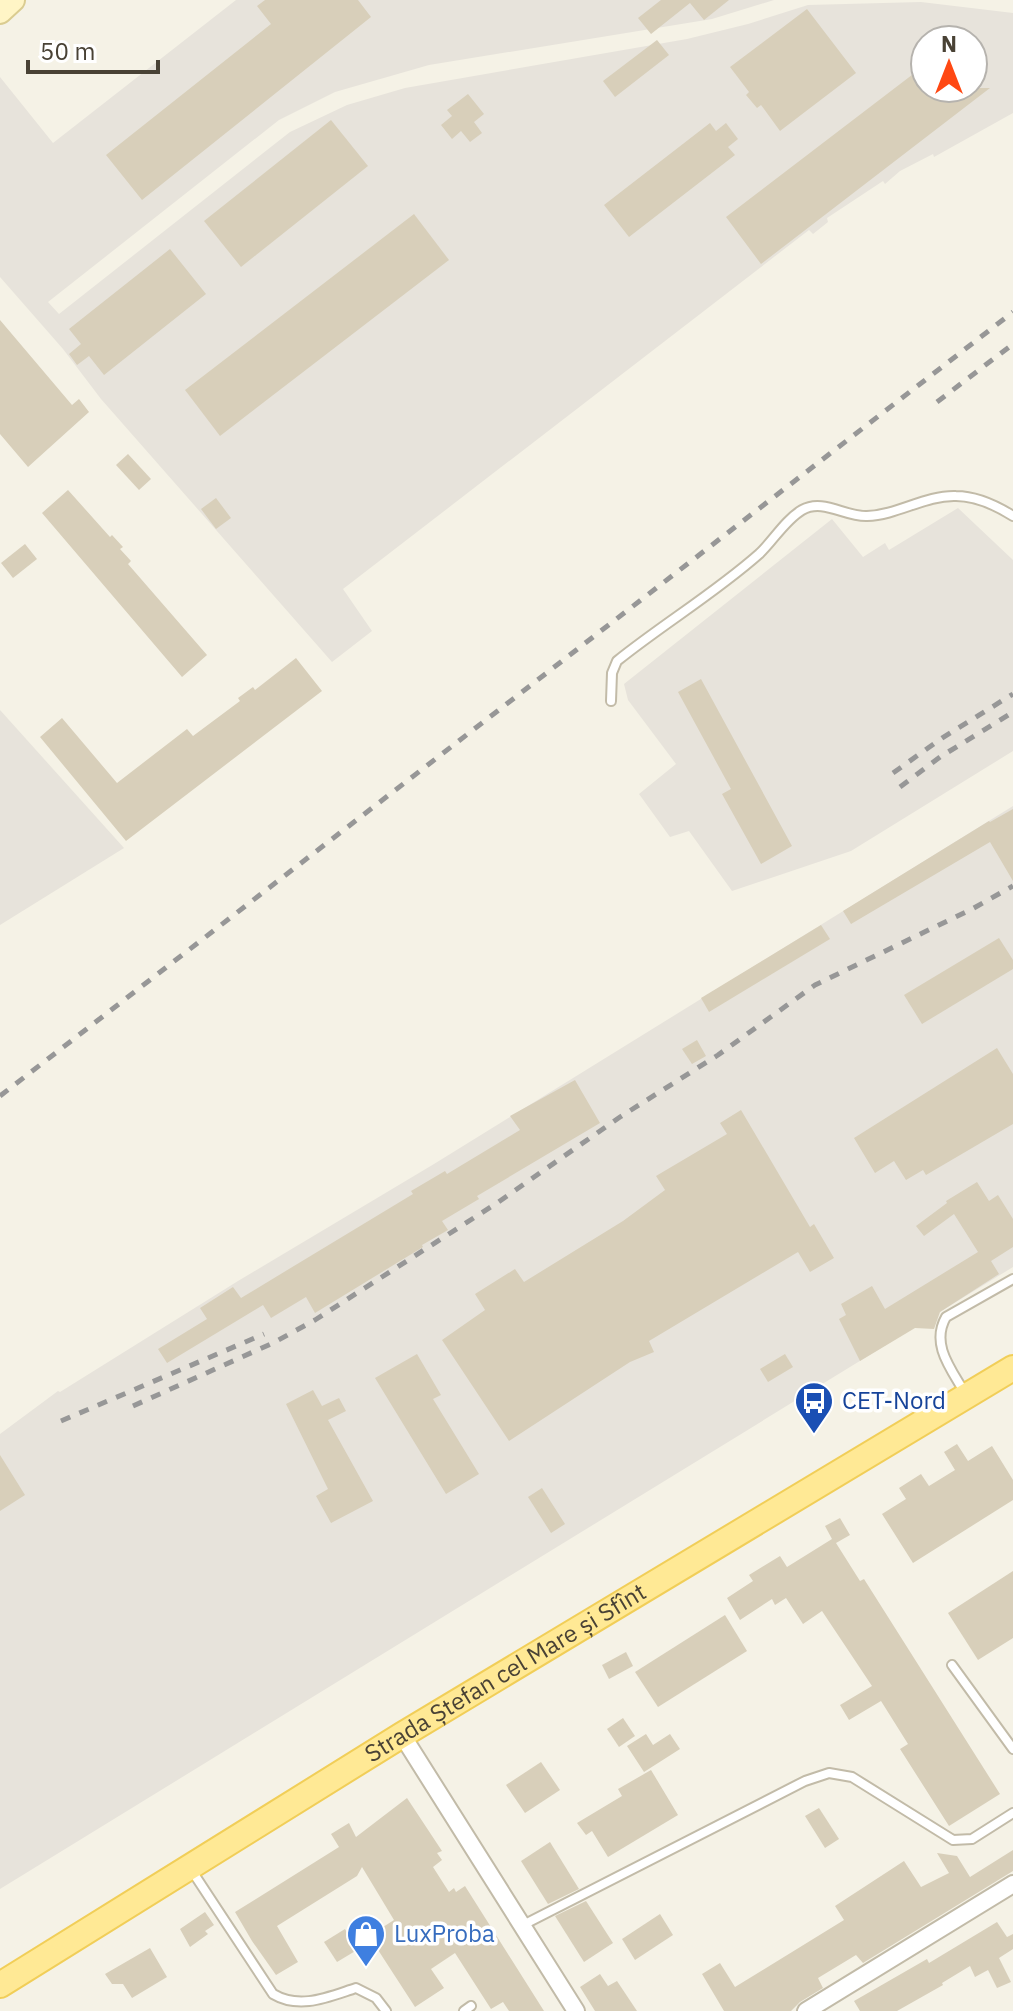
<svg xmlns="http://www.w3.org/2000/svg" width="1013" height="2011" viewBox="0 0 1013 2011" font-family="'IBM Plex Sans',sans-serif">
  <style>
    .industrial { fill: #e7e3db; fill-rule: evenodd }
    .building { fill: #d8cfba }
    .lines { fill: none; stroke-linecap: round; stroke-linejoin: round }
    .lane-casing { stroke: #c2bba8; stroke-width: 12 }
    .street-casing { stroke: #c2bba8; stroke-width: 20 }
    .secondary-casing { stroke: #dacc91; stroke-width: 26 }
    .primary-casing { stroke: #f1ce58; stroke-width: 28 }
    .lane { stroke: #fff; stroke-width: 8 }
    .street { stroke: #fff; stroke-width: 16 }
    .secondary { stroke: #fff5c6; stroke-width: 22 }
    .primary { stroke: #ffe995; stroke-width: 24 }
    .rail { stroke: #979797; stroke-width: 5; stroke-dasharray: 10 10; stroke-linecap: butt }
    .labels { text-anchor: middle; stroke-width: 7; stroke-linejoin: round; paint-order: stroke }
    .transit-label { font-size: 24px; fill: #164399; stroke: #fff; text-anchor: start }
    .street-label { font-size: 24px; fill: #494235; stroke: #fff }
    .shop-label { font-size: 24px; fill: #366cbe; stroke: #fff; text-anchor: start }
  </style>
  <rect width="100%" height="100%" fill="#f5f2e6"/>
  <g class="industrial">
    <path d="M236,0H774L712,19L429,65L335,92L279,120L48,302L59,314L290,132L347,105L405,88L687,39L748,24L808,5L921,2L1013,13V113L934,157L933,154L900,171L885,184L883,181L827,218L828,222L813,234L809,230L343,589L372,631L332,662L101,399L63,349L0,277V77L53,143ZM925,40H973V88H925Z"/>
    <path d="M958,508L1013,560V751L851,851L732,891L689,831L670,837L639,794L676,764L628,700L624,684L832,519L863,557L885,543L889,550Z"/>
    <path d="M0,710L124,848L0,925Z"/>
    <path d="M1013,806V1267L0,1889V1434L58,1391L60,1392L238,1281L434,1164Z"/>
  </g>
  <g class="building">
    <path d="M265,0H358L371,17L142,200L106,155L271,24L257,6Z"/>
    <path d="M661,0H729L704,20L690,3L651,34L638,18Z"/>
    <path d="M807,9L856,73L780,131L761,105L757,108L746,95L749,92L730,67Z"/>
    <path d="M657,40L669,55L615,97L603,81Z"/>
    <path d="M925,65V88H990L761,264L726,217Z"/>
    <path d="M468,94L484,114L474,122L482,133L470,142L461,131L452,139L441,125L452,116L447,110Z"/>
    <path d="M331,120L368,166L241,267L204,221Z"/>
    <path d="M710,123L716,131L726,123L738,139L728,147L735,155L629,237L604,205Z"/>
    <path d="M414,214L449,260L220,436L185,390Z"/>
    <path d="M170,249L206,294L104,375L89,356L77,365L69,354L81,344L69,329Z"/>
    <path d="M0,320L72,405L79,399L89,412L28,467L0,434Z"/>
    <path d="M128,454L151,479L139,490L116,465Z"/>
    <path d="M68,490L110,537L112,535L123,547L120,549L131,561L128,564L207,655L182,677L42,513Z"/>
    <path d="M216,498L231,518L216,529L201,509Z"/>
    <path d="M25,544L37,559L13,578L1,563Z"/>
    <path d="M296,658L322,691L126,841L40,737L62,718L117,783L187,729L193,736L240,701L238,698L253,687L255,690Z"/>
    <path d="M701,679L792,846L761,864L722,794L731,789L678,692Z"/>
    <path d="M1013,809V881L990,842L851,924L843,911L989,821L990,822Z"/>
    <path d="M821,925L830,939L709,1012L701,998Z"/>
    <path d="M999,938L1013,960V969L922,1024L904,995Z"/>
    <path d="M697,1040L706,1056L692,1064L682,1049Z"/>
    <path d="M997,1048L1013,1074V1124L926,1175L923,1170L906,1180L894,1161L875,1173L854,1138Z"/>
    <path d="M575,1080L600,1123L477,1196L479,1199L442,1221L448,1230L422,1245L423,1247L315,1313L306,1297L271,1318L263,1305L167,1363L158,1349L207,1319L200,1308L233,1287L241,1298L413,1194L411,1191L445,1171L447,1174L520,1130L510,1116Z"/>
    <path d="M741,1110L810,1227L814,1224L834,1258L810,1272L798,1252L649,1341L654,1352L630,1362L509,1441L442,1340L485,1310L475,1294L515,1269L524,1282L623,1221L665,1190L656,1176L727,1134L720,1123Z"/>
    <path d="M977,1182L989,1201L998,1195L1013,1219V1247L991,1261L999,1274L940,1312L934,1329L915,1328L860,1361L839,1319L846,1315L841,1304L872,1286L885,1309L978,1252L954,1214L924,1236L916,1226L947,1203L946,1201Z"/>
    <path d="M417,1354L441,1395L433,1399L479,1474L446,1494L375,1378Z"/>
    <path d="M785,1354L793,1367L768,1382L760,1369Z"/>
    <path d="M313,1390L322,1406L339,1398L346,1411L328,1420L373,1501L331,1523L316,1496L328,1489L286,1404Z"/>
    <path d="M957,1444L968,1461L992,1446L1013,1480V1500L913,1563L882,1514L906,1499L899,1488L921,1474L929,1486L955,1470L944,1452Z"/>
    <path d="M0,1455L25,1495L0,1511Z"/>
    <path d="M542,1488L565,1524L551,1533L528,1497Z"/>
    <path d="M840,1518L850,1535L836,1543L860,1581L864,1579L1000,1794L949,1826L900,1749L908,1744L881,1701L849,1720L840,1705L872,1686L822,1611L803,1624L786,1598L775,1605L772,1599L740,1620L727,1598L753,1581L749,1575L780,1556L787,1567L832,1539L825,1526Z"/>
    <path d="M1013,1571V1638L978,1660L948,1613Z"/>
    <path d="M725,1615L747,1651L658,1707L635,1672Z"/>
    <path d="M626,1652L633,1666L609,1679L602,1665Z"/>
    <path d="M623,1718L635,1736L619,1747L607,1729Z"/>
    <path d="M646,1734L653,1745L670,1734L680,1749L644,1772L627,1746Z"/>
    <path d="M541,1762L560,1790L525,1813L506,1785Z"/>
    <path d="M651,1770L678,1815L608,1857L592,1831L586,1835L577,1823L622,1796L618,1789Z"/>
    <path d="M407,1798L442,1851L437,1853L442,1860L433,1867L449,1892L454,1888L456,1892L465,1886L544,2011H509L503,2002L491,2009L455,1953L431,1969L444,1988L415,2007L369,1936L394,1920L362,1867L357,1876L277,1926L298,1962L276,1975L252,1941L235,1912L339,1847L331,1834L349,1823L356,1837Z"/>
    <path d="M819,1808L839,1839L825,1848L805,1816Z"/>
    <path d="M550,1842L579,1889L548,1904L521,1861Z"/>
    <path d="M1013,1850V1871L863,1963L856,1955L818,1978L823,1988L800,2002L791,2011H724L702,1974L720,1963L735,1987L844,1920L835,1906L904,1861L921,1887L949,1873L937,1853L957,1856L970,1877Z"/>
    <path d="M586,1901L613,1943L584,1962L555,1916Z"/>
    <path d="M205,1912L214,1925L205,1931L208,1934L190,1947L180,1929Z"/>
    <path d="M660,1914L673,1935L635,1960L622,1939Z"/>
    <path d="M997,1922L1007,1937L1013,1934V1949L999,1958L1011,1982L997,1988L988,1970L975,1977L970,1966L942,1983L943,1985L897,2011H860L854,2001L927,1959L929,1963Z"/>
    <path d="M345,1929L357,1950L337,1962L324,1942Z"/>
    <path d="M150,1948L167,1977L132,1998L123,1984H112L105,1974Z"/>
    <path d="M600,1974L608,1986L617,1981L637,2011H595L580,1987Z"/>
  </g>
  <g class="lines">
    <defs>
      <g id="lane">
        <path d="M611,701L612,673L617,661C663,624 715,593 759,554C773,541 785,520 802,510C823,498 845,517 867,516C898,515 925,495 956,496C975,496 997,506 1013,516"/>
        <path d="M966,1395C952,1370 930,1345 946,1317L1013,1279"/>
        <path d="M952,1665L1013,1749"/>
        <path d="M192,1871L273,1994C300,2010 328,1997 356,1988L376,1998L386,2011"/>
        <path d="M523,1925L805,1781L829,1773L852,1777L953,1840L972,1839L1013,1813"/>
        <path d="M464,2011L471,2006"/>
      </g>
      <g id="street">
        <path d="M402,1735L576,2011"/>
        <path d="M806,2011L1013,1884"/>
      </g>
      <path id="secondary" d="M0,12L13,0"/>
      <g id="primary">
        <path id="s1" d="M0,1985L402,1735L1013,1368"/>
      </g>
    </defs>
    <use href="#lane" class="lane-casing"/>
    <use href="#street" class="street-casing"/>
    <use href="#secondary" class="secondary-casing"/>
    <use href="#primary" class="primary-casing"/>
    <use href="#lane" class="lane"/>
    <use href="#street" class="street"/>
    <use href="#secondary" class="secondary"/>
    <use href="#primary" class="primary"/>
    <g class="rail">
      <path d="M937,402L1013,344"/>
      <path d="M893,773L942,738L1013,694"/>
      <path d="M900,787L940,757L1013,712"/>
      <path d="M0,1096L1013,312"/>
      <path d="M133,1406L273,1343L315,1320L497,1203L620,1117L718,1055L815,985L972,909L1013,886"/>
      <path d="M61,1421L264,1334"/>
    </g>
  </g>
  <defs>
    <symbol id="bus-pin" viewBox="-11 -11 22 30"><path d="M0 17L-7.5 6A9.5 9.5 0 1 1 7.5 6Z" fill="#1a4fb4" stroke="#fff"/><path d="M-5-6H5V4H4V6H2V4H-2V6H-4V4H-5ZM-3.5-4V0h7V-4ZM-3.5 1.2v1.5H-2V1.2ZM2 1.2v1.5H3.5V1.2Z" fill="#fff"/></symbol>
    <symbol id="shop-pin" viewBox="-11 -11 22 30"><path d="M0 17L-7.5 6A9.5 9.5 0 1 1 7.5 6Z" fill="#3f7fe0" stroke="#fff"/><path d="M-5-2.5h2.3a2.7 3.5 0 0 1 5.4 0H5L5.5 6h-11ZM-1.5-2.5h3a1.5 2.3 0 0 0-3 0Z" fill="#fff"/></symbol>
  </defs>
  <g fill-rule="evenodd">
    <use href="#bus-pin" x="792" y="1379" width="44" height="60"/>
    <use href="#shop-pin" x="344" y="1912" width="44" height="60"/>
  </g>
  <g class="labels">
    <g class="transit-label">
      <text x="842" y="1409">CET-Nord</text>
    </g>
    <g class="street-label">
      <text dy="8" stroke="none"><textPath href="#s1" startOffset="594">Strada Ștefan cel Mare și Sfînt</textPath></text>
    </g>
    <g class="shop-label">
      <text x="394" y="1942">LuxProba</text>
    </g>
  </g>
  <g transform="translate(949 64)"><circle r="38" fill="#ffffff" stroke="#b6b3ae" stroke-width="2"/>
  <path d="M0-6L14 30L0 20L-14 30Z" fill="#ff4813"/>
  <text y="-12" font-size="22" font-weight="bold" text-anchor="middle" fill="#494235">N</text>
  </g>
  <path d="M28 60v12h130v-12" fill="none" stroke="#494235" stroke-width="4"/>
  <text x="40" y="60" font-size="24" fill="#494235" stroke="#ffffff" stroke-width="6" paint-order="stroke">50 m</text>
</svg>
